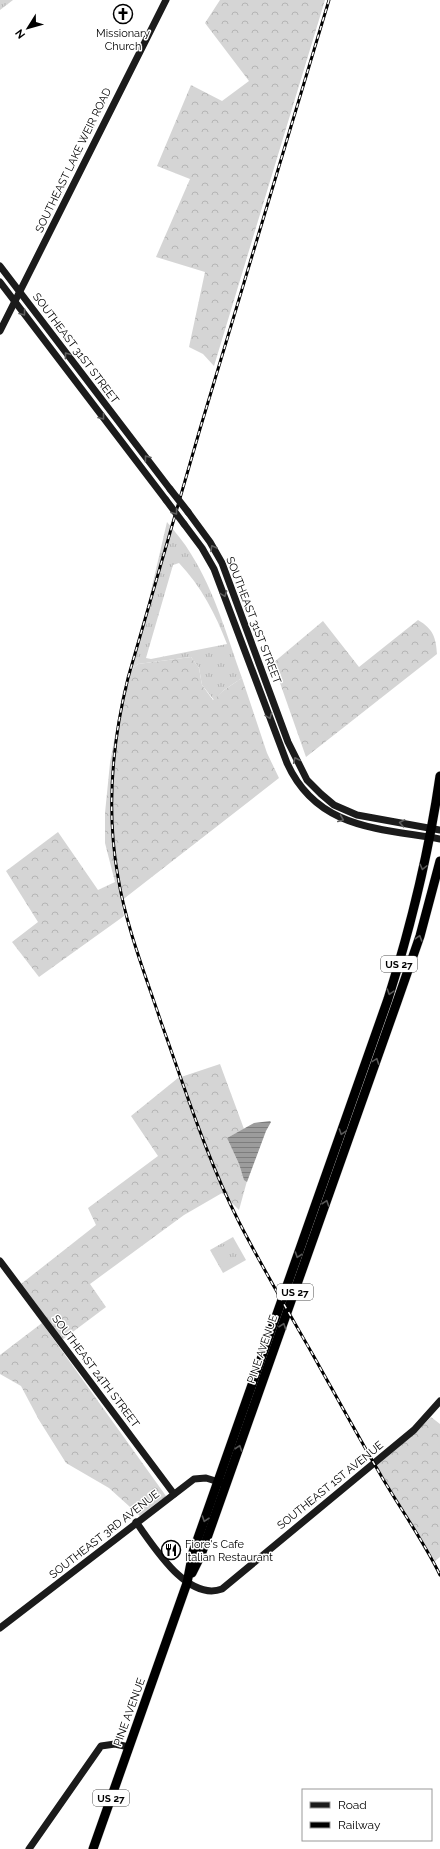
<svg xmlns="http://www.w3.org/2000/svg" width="440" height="1849" viewBox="0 0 440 1849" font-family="Raleway,sans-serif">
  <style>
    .grass { fill: url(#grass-tufts); fill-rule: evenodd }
    .forest { fill: url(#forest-crowns) }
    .pitch { fill: #d5d5d5 }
    .water { fill: url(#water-rules) }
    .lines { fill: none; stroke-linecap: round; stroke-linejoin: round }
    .highway-casing { stroke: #dbdbdb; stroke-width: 10 }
    .secondary { stroke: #1b1b1b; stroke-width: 7 }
    .highway { stroke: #000; stroke-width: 9 }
    .rail-casing { stroke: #000; stroke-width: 3 }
    .rail { stroke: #fff; stroke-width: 1.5; stroke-dasharray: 4.5; stroke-linecap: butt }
    .secondary-bridge { stroke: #1b1b1b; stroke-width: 7 }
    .oneway { stroke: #5f5f5f }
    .oneway2 { stroke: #595959 }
    .labels { text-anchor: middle; stroke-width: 3; stroke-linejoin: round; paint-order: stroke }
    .shield { fill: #fff; stroke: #4c4c4c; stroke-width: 1 }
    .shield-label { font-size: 10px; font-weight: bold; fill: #000 }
    .poi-label { font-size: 11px; fill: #000; stroke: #fff }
    .street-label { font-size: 11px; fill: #000; stroke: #fff }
  </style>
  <defs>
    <pattern id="grass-tufts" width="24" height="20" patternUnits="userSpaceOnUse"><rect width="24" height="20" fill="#d5d5d5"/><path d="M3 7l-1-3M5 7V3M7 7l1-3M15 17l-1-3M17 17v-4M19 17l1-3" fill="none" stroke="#b5b5b5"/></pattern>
    <pattern id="forest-crowns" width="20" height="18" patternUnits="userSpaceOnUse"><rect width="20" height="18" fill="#d5d5d5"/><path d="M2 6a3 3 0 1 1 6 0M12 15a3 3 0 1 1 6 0" fill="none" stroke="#b5b5b5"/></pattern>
    <pattern id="water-rules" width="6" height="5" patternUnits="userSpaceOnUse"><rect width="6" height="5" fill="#9c9c9c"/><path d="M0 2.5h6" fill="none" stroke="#7d7d7d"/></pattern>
  </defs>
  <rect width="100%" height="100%" fill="#fff"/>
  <g class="grass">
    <path d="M0,0H13L0,10Z"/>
    <path d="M167,522C175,532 184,542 191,554C215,592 227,636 242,678L224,690L214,700L202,685L199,668L191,657L138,664L133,668ZM179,563C201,586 216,615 227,644L151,659L146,658L173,565Z"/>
    <path d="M233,1237L246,1260L223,1273L210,1250Z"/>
  </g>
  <g class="forest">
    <path d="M220,0H325L214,366L203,354L189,347L205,272L156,257L190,179L157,166L191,85L222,101L249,81L205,23Z"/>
    <path d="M418,620C433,629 436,637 437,654L306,757L273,663L323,621L359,667Z"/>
    <path d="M191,657L199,668L202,685L213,700L224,690L242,678L267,753L279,778L121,901L124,916L39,977L12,942L38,922L6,871L58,832L98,890L115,882L105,843V813L110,763L123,691L133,668L138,664Z"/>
    <path d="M220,1064L244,1129L227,1138L239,1164L244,1179L247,1181L239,1210L222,1193L184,1215L90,1284L106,1307L62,1340L21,1284L96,1225L88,1208L158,1156L131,1116L178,1078Z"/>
    <path d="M42,1323L166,1496L140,1516L109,1488L66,1463L39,1420L21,1386L0,1374V1355Z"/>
    <path d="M431,1417L440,1424V1557L435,1561L376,1465L416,1432Z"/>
  </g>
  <g class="pitch">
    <path d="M231,1242L235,1250L219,1259L215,1251Z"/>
    <path d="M227,1256L233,1266L223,1271L217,1261Z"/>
  </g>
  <path class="water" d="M270,1121L271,1122L266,1131L247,1182L244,1180L239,1164L227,1138L254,1123Z"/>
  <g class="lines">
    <defs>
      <g id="highway">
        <path d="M192,1573L201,1555L397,1002L420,936L440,861"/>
        <path d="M93,1849L187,1583L193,1552L388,999C411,926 429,852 440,776"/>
      </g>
    </defs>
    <use href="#highway" class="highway-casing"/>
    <g class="secondary">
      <path d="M0,266L170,489"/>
      <path d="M0,282L166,500"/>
      <path d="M0,331L166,0"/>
      <path d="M188,512L210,542L222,563L288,742L307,780L321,794L334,805L357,815L440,830"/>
      <path d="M184,524L202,548L214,569L287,763C317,829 378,828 440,839"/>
      <path d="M0,1261L174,1494"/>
      <path d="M136,1522C153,1545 187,1602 222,1589L414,1430L440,1401"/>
      <path d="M0,1628L194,1479L206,1478L222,1483"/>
      <path d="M29,1849L101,1746L115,1744L129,1747"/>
    </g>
    <use href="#highway" class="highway"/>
    <defs>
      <path id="rail" d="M329,0L200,429L128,678C112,743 106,810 118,877C126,926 145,974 161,1022C185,1089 207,1159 239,1222C262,1267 288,1311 313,1355C336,1396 359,1438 383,1479C402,1511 424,1542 440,1575"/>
    </defs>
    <use href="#rail" class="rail-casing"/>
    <use href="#rail" class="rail"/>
    <g class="secondary-bridge">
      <path d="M170,489L188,512"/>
      <path d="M166,500L184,524"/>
    </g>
  </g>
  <defs><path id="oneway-chevron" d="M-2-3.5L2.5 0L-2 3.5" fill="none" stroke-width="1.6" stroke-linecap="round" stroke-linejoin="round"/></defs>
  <g class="oneway">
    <use href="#oneway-chevron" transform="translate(23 313) rotate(53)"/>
    <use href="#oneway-chevron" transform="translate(67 355) rotate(-127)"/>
    <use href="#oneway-chevron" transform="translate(102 417) rotate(52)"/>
    <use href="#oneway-chevron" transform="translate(147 458) rotate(-127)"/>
    <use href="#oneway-chevron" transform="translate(175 512) rotate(53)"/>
    <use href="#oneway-chevron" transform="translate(213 548) rotate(-119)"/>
    <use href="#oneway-chevron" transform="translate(224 594) rotate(70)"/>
    <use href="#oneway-chevron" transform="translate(269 716) rotate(69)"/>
    <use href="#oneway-chevron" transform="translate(296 760) rotate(-115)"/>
    <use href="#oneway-chevron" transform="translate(341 819) rotate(23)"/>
    <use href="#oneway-chevron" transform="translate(402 823) rotate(-170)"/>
  </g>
  <g class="oneway2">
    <use href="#oneway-chevron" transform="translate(423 867) rotate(104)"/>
    <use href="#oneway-chevron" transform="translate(419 938) rotate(-73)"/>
    <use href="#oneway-chevron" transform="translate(390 992) rotate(107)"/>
    <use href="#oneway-chevron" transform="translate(376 1061) rotate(-70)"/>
    <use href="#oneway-chevron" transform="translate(342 1132) rotate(109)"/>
    <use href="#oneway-chevron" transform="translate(326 1203) rotate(-71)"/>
    <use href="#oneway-chevron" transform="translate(298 1255) rotate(109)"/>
    <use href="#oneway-chevron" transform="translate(283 1326) rotate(-71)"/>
    <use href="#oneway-chevron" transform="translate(239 1448) rotate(-71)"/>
    <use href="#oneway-chevron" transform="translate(205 1519) rotate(109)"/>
  </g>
  <defs>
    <symbol id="church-ring" viewBox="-11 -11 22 22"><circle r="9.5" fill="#fff" stroke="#000" stroke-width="1.5"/><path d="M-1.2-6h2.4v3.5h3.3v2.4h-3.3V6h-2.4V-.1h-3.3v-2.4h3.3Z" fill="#000"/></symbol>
    <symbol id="restaurant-ring" viewBox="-11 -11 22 22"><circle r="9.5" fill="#fff" stroke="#000" stroke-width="1.5"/><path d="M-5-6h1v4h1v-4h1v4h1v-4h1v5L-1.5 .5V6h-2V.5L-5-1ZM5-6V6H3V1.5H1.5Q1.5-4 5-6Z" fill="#000"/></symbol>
  </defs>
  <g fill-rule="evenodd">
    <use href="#church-ring" x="112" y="3" width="22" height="22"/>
    <use href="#restaurant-ring" x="160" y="1539" width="22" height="22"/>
  </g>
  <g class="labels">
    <g class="shield">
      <rect x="381" y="956" width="36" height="16" rx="3"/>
      <rect x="277" y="1284" width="36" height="16" rx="3"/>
      <rect x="93" y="1790" width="36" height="16" rx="3"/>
    </g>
    <g class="shield-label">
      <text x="399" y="968">US 27</text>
      <text x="295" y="1296">US 27</text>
      <text x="111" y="1802">US 27</text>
    </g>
    <g class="poi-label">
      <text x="123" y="37">Missionary<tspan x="123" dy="13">Church</tspan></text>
      <text x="185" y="1548" text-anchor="start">Fiore's Cafe<tspan x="185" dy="13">Italian Restaurant</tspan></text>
    </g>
    <g class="street-label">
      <text transform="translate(73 160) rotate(-64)" y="4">SOUTHEAST LAKE WEIR ROAD</text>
      <text transform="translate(76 348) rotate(53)" y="4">SOUTHEAST 31ST STREET</text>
      <text transform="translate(254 620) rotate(69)" y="4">SOUTHEAST 31ST STREET</text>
      <text transform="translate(262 1349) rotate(-71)" y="4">PINE AVENUE</text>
      <text transform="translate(96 1371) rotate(53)" y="4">SOUTHEAST 24TH STREET</text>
      <text transform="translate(330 1485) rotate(-39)" y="4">SOUTHEAST 1ST AVENUE</text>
      <text transform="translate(104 1534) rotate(-38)" y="4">SOUTHEAST 3RD AVENUE</text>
      <text transform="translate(129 1712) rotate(-70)" y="4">PINE AVENUE</text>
    </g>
  </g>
  <rect x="302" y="1789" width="130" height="52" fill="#ffffff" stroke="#999999"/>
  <rect x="310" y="1802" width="20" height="6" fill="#1b1b1b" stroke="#999999"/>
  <text x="338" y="1809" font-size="12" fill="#000000">Road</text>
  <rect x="310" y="1822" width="20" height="6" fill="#000000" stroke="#999999"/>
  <text x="338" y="1829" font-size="12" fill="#000000">Railway</text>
  <g transform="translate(28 28) rotate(233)" stroke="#ffffff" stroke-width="3" paint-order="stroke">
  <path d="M0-3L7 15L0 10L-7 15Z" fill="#000000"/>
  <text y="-6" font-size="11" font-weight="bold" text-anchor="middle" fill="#000000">N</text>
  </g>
</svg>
